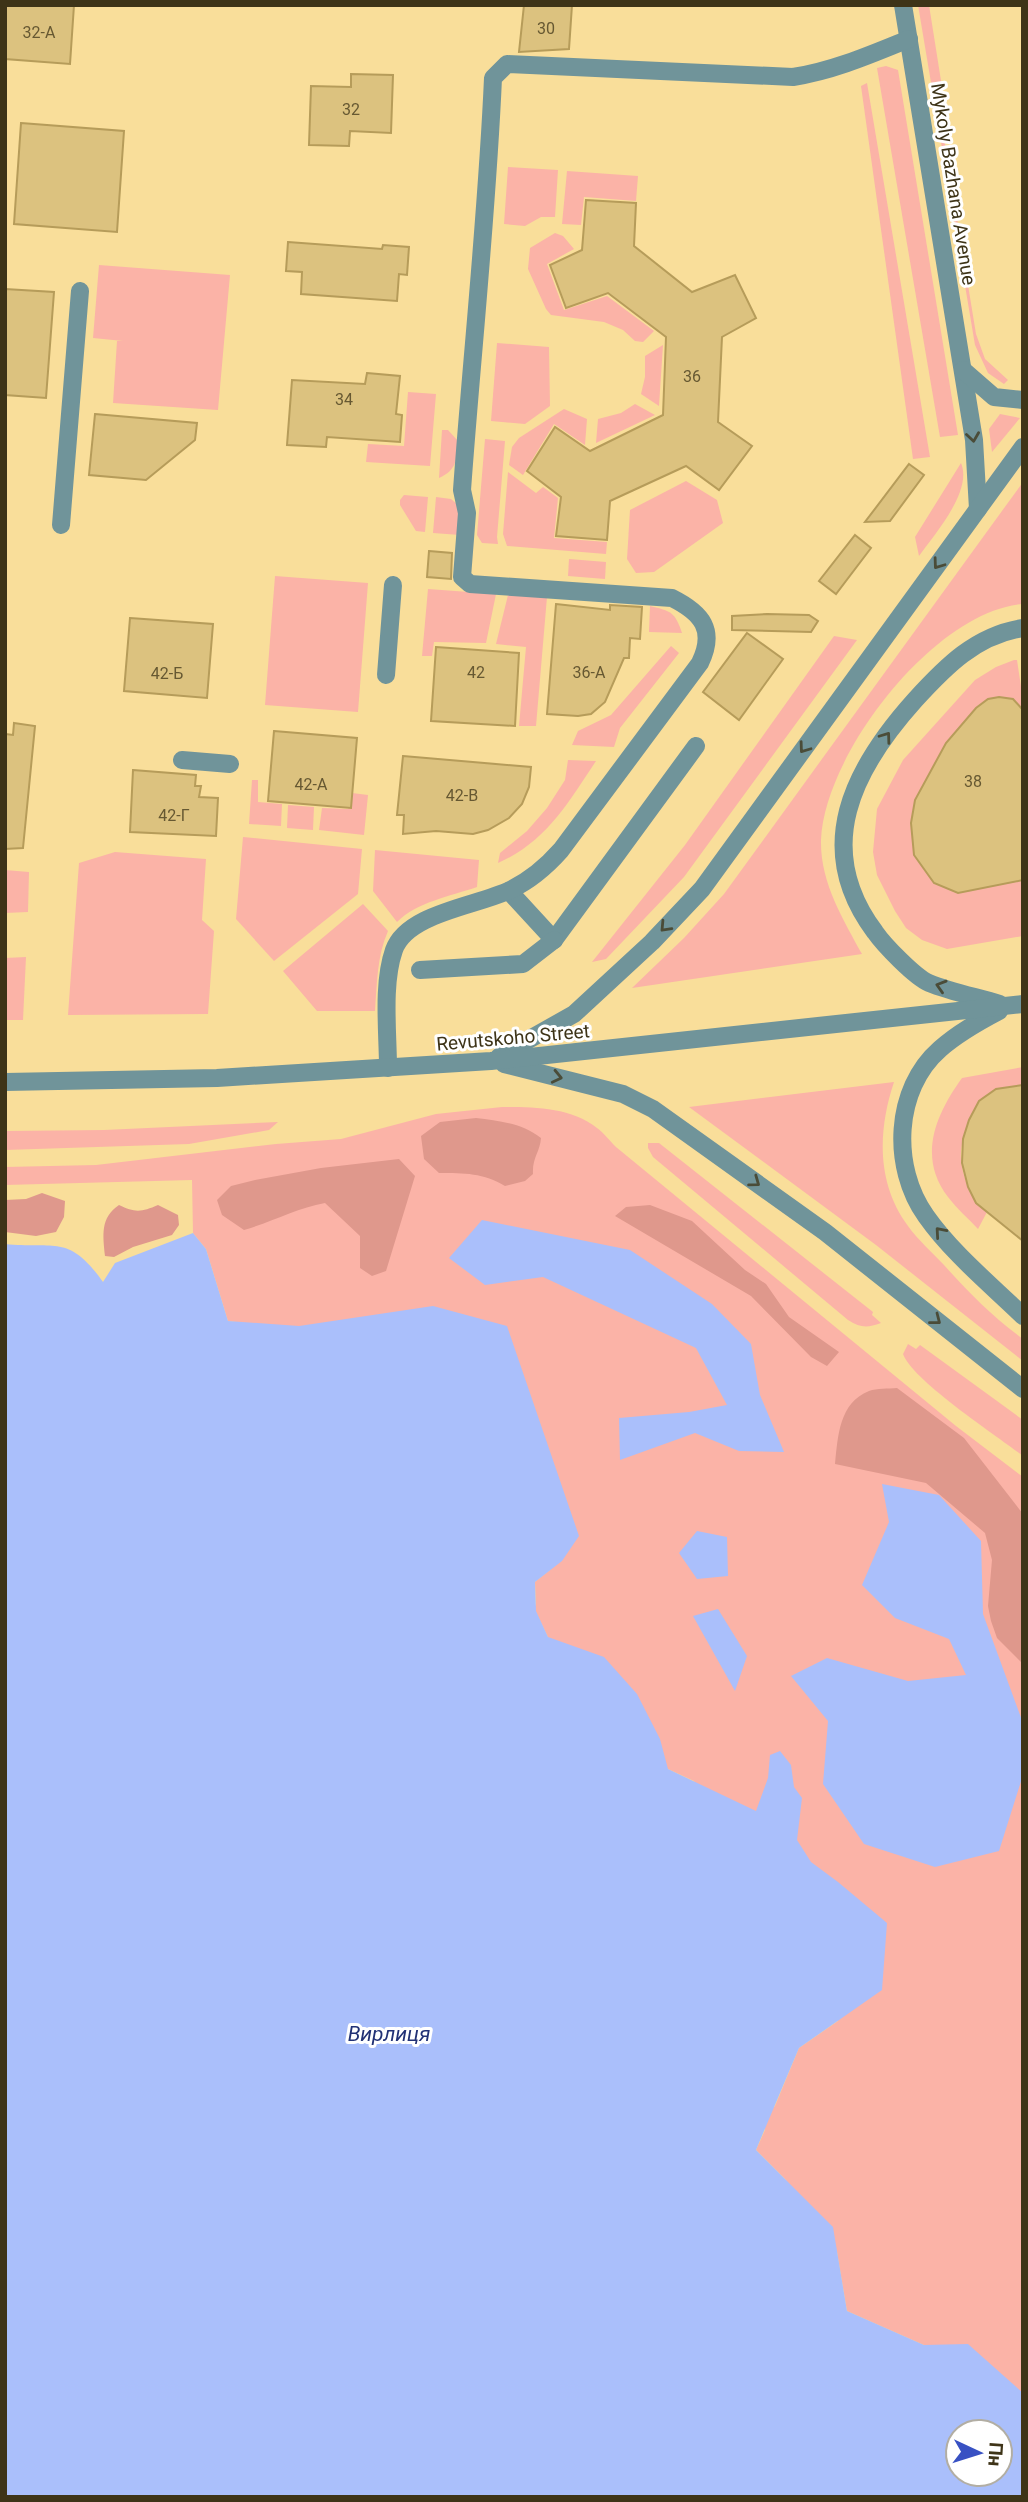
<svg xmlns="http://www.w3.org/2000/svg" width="1028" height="2502" viewBox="0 0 1028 2502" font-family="Roboto,sans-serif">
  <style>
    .green { fill: #fbb3a7 }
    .forest { fill: #df988c }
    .water { fill: #aabffb; fill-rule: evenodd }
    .building { fill: #dcc27f; stroke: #b69c5a; stroke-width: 2 }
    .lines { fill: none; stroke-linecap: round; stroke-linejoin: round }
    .minor { stroke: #70949a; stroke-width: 18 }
    .oneway { stroke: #4a4c38 }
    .labels { text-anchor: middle; stroke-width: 6; stroke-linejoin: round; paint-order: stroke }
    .number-label { font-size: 16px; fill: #665832 }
    .street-label { font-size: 19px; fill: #3e3418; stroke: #fff }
    .water-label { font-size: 21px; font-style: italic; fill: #213175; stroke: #fff }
  </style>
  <rect width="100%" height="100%" fill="#f9de9a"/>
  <g class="green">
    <path d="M918,5H929L942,87L936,89L976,334L985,359L1008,380L1004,384L988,373L975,345Z"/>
    <path d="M886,66L898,70L958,435L940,437L877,68Z"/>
    <path d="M867,83L930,457L913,459L861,86Z"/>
    <path d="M508,167L558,170L555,217H541L525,226L504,224Z"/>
    <path d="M567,171L638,176L636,201L584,197L581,225L562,224Z"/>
    <path d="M555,233L563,236L574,249L547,264L564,310L607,296L654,331L643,342L635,341L623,330L604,322L551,315L546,309L528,269L530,248Z"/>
    <path d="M99,265L230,275L218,410L113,403L117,341H123L93,338Z"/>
    <path d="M497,343L549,347L550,406L525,424L491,421Z"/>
    <path d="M663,345L659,406L641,394L645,377V356Z"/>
    <path d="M408,392L436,394L430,466L366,462L368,444L404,446Z"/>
    <path d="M635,404L655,415L596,443L598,419L621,413Z"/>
    <path d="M564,409L587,419L585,445L554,424L523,475L509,465L512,447L519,438Z"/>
    <path d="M1000,414L1020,418L992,452L989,429Z"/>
    <path d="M442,430H448L458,441C457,459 457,470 439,478Z"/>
    <path d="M485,439L505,441L497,537L498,544L482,543L477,535Z"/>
    <path d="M961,463C973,491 934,535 919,556L915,537Z"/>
    <path d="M508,472L536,493L543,487L558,498L554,538L607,542L606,554L507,546L503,534Z"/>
    <path d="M686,481L717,500L723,523L654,572L636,573L627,559L630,510Z"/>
    <path d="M1023,482V604C934,611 824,755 821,840C820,882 843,919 862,954L632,988L684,938L724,894Z"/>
    <path d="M404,495L428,497L425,532L416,531L400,505V500Z"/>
    <path d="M436,497L451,499L458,505L460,535L433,533Z"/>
    <path d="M569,559L606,562L605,579L568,576Z"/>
    <path d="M275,576L368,583L358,712L265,705Z"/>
    <path d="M428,589L496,594L486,643L434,642L432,656H422Z"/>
    <path d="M508,595L547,597L536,726H519L526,647L496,644Z"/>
    <path d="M650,606C671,611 675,612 682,633L649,632Z"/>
    <path d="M834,636L857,640L684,877L606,959L592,962L685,845Z"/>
    <path d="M671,646L679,653L620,728L614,747L572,745L578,731L611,715Z"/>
    <path d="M1014,660H1017L1023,700V936L947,949L922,940L906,928L895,911L877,875L873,852L877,809L903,760L975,680L996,667Z"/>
    <path d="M568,760L596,761C568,803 546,842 498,863L500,853L527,831L547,808L565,780Z"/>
    <path d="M252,780H258V802L282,804L281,826L249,824Z"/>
    <path d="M352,793L368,795L364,835L319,830L322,808L348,809Z"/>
    <path d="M288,805L314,807L313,830L287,828Z"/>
    <path d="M243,837L362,849L358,894L274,961L236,919Z"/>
    <path d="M375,850L479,860L477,887C451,896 417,902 397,922L373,891Z"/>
    <path d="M115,852L206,859L202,920L214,931L208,1014L68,1015L79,863Z"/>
    <path d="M5,870L29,872L28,912L5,913Z"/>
    <path d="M363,904L388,931C377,956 377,983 375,1011H317L283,971Z"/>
    <path d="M26,957L23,1020H5V958Z"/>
    <path d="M1023,1067V1085L996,1089C986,1105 973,1120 965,1136C953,1160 969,1197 987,1212L978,1229C968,1218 957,1209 948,1197C917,1157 936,1114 962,1078Z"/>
    <path d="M894,1082C878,1130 876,1183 908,1226C918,1240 932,1252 944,1265C968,1292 994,1318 1023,1339V1361L876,1245L689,1107Z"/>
    <path d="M502,1107C533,1107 571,1107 597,1128C604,1133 610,1141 616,1147L956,1426L1023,1477V2405L949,2345H924L847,2311L837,2252L785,2179L756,2150L765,2130L762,2123L775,2106L799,2048L838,2021L694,1781L668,1769L548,1637L534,1608L536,1604L535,1582L551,1569L330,1334L228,1321L206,1249L193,1233L192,1180L5,1185V1167L96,1165L276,1144L341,1139L436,1114Z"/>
    <path d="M278,1122L269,1130L189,1144L5,1150V1131L104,1130Z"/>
    <path d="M648,1143H659L873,1312L872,1315L881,1323C867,1328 861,1328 848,1320L653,1157L648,1148Z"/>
    <path d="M908,1344L916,1349L920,1345L1023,1420V1456C996,1435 913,1381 903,1354Z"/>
  </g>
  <g class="forest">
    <path d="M476,1118C499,1121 522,1123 541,1138C540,1152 532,1158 533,1174L525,1181L505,1186C484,1173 464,1173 439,1173L424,1159L421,1136L440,1122Z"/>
    <path d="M399,1159L415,1176L386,1271L372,1276L360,1268V1236L325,1203C297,1208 272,1222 244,1230L222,1215L217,1200L231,1186L255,1180L321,1168Z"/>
    <path d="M42,1193L65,1201L64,1217L56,1232L36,1236L5,1232V1200L26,1199Z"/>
    <path d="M119,1205C135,1213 142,1212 158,1205L178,1215L179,1225L172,1235L133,1247L114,1257L105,1256C103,1235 100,1218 119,1205Z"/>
    <path d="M650,1205L692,1221L745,1270L766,1284L789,1317L839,1352L827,1366L811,1357L751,1296L615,1216L626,1207Z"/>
    <path d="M897,1388L964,1438L1023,1514V1664L997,1638L991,1621L988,1606L992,1560L985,1533L926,1483L835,1464C838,1436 839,1403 869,1391C877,1388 888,1389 897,1388Z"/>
  </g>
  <g class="water">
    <path d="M482,1220L630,1250L712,1304L751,1344L760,1395L784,1452L739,1451L695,1433L620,1460L619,1418L689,1412L727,1405L696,1348L543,1277L485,1285L449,1258Z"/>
    <path d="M193,1233L206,1249L228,1321L299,1326L433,1306L507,1326L579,1536L562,1561L535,1582L536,1611L548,1637L604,1657L637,1694L660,1739L668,1769L756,1811L768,1778L770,1755L780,1751L791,1765L794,1787L802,1798L797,1840L811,1862L838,1882L887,1923L882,1990L799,2048L756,2150L833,2227L847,2311L924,2345L968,2344L1023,2393V2497H5V1244C56,1249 69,1234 103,1282L115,1263ZM1000,2432V2474H958V2432Z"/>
    <path d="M882,1484L939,1495L981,1541L983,1614L1023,1723V1775L999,1851L935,1867L864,1844L823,1784L828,1721L791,1676L827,1658L908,1681L966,1675L949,1639L895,1618L862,1585L889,1522Z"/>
    <path d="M697,1531L727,1537L728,1576L697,1579L679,1553Z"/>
    <path d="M718,1609L747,1656L735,1691L693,1616Z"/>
  </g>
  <g class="building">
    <path d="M5,5H74L70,64L5,59Z"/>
    <path d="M524,5H572L569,49L519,52Z"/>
    <path d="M351,74L393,75L391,133L350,131L349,146L309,145L311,86L351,87Z"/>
    <path d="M21,123L124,131L117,232L14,224Z"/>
    <path d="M586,200L636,203L634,246L692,292L735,275L756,318L722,337L718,422L752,446L719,490L686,466L610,501L607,540L556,536L561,497L527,471L555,427L590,451L663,415L666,337L608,293L566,308L550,265L582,250Z"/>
    <path d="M288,242L382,249L383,245L409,247L407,275L399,274L397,301L301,294L302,272L286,271Z"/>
    <path d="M5,289L54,292L46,398L5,395Z"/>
    <path d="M367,373L400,376L396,414L402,415L400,442L327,437L326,447L287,445L292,380L365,384Z"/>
    <path d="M95,414L197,423L195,440L146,480L89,475Z"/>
    <path d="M909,464L924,475L890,521L865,522Z"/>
    <path d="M855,535L871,548L836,594L819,581Z"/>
    <path d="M429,551L452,553L451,579L427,577Z"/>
    <path d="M556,604L610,610V605L642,607L640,639L630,638L629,658H624L605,702L591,714L578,716L547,714Z"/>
    <path d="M767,614L809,615L818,621L811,632L732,630V616Z"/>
    <path d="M130,618L213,624L207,698L124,691Z"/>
    <path d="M747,633L783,659L739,720L703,692Z"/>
    <path d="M436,647L519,653L515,726L431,721Z"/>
    <path d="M999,697L1013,699L1023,710V880L958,893L934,883L914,855L911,823L915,800L946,743L976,708L988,699Z"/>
    <path d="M14,723L35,726L23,848L5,849V734L13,735Z"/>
    <path d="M274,731L357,738L351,808L268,801Z"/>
    <path d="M403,756L531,767L529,787L522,804L509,818L488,830L473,834L436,831L403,834L404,815H397Z"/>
    <path d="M133,770L196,775L195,786H201L199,797L218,798L216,836L130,832Z"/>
    <path d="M1023,1085V1241L976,1203L968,1187L962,1163L963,1139L969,1120L979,1101L996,1089Z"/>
  </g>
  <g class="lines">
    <g class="minor">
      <path d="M903,5L974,440L978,509"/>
      <path d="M963,370L994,397L1023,400"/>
      <path d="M61,525L80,291"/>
      <path d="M386,675L393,585"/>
      <path d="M182,760L230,764"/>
      <path d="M509,891L554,940L696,746"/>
      <path d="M420,970L523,964L554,940"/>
      <path d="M1000,1004C977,997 951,992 929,983C915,977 884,945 875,932C812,848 853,769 915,700C945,667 976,635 1023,628"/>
      <path d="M999,1011C978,1022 958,1033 940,1049C894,1089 891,1167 926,1216C952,1253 990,1284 1023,1316"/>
      <path d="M500,1056L574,1014L652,942L702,889L1023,447"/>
      <path d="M504,1064L623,1094L653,1109L825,1232L1023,1389"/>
      <path d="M388,1068C388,1033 382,984 394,950C407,913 477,906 510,890C531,880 546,867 561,850L700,663C716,630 702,613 672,598L470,584L462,577L467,513L462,490C472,353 487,216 493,78L507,64L793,77C833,71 872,54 909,39"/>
      <path d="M5,1082L217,1078L491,1061L1023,1004"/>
    </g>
  </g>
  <defs><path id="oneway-chevron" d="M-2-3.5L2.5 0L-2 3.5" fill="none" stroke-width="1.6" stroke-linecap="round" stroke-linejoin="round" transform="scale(1.75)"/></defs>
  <g class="oneway">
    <use href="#oneway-chevron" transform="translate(973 437) rotate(82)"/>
    <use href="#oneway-chevron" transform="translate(938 564) rotate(126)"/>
    <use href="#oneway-chevron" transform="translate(886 737) rotate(-54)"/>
    <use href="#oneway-chevron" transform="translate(804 748) rotate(126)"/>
    <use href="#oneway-chevron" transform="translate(665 927) rotate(133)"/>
    <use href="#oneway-chevron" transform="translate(941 986) rotate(-163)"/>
    <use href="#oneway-chevron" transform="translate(557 1077) rotate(13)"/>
    <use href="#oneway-chevron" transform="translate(755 1182) rotate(36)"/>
    <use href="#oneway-chevron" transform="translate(940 1232) rotate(-131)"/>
    <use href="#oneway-chevron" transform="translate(936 1320) rotate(38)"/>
  </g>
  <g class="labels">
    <g class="number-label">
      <text x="546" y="34">30</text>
      <text x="39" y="38">32-А</text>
      <text x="351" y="115">32</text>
      <text x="692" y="382">36</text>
      <text x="344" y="405">34</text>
      <text x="476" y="678">42</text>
      <text x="589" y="678">36-А</text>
      <text x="167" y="679">42-Б</text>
      <text x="973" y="787">38</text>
      <text x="311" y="790">42-А</text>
      <text x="462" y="801">42-В</text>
      <text x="174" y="821">42-Г</text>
    </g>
    <g class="street-label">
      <text transform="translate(954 184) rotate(81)" y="7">Mykoly Bazhana Avenue</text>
      <text transform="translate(513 1037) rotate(-5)" y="7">Revutskoho Street</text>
    </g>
    <g class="water-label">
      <text x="389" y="2041">Вирлиця</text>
    </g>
  </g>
  <rect width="1028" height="2502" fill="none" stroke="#3e3418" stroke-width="14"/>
  <g transform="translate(979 2453) rotate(94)"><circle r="33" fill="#ffffff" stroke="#b2aea3" stroke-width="2"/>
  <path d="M0-5L12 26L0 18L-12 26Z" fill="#3851c3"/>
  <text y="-10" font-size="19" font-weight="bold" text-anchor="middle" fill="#3e3418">Пн</text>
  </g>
</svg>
